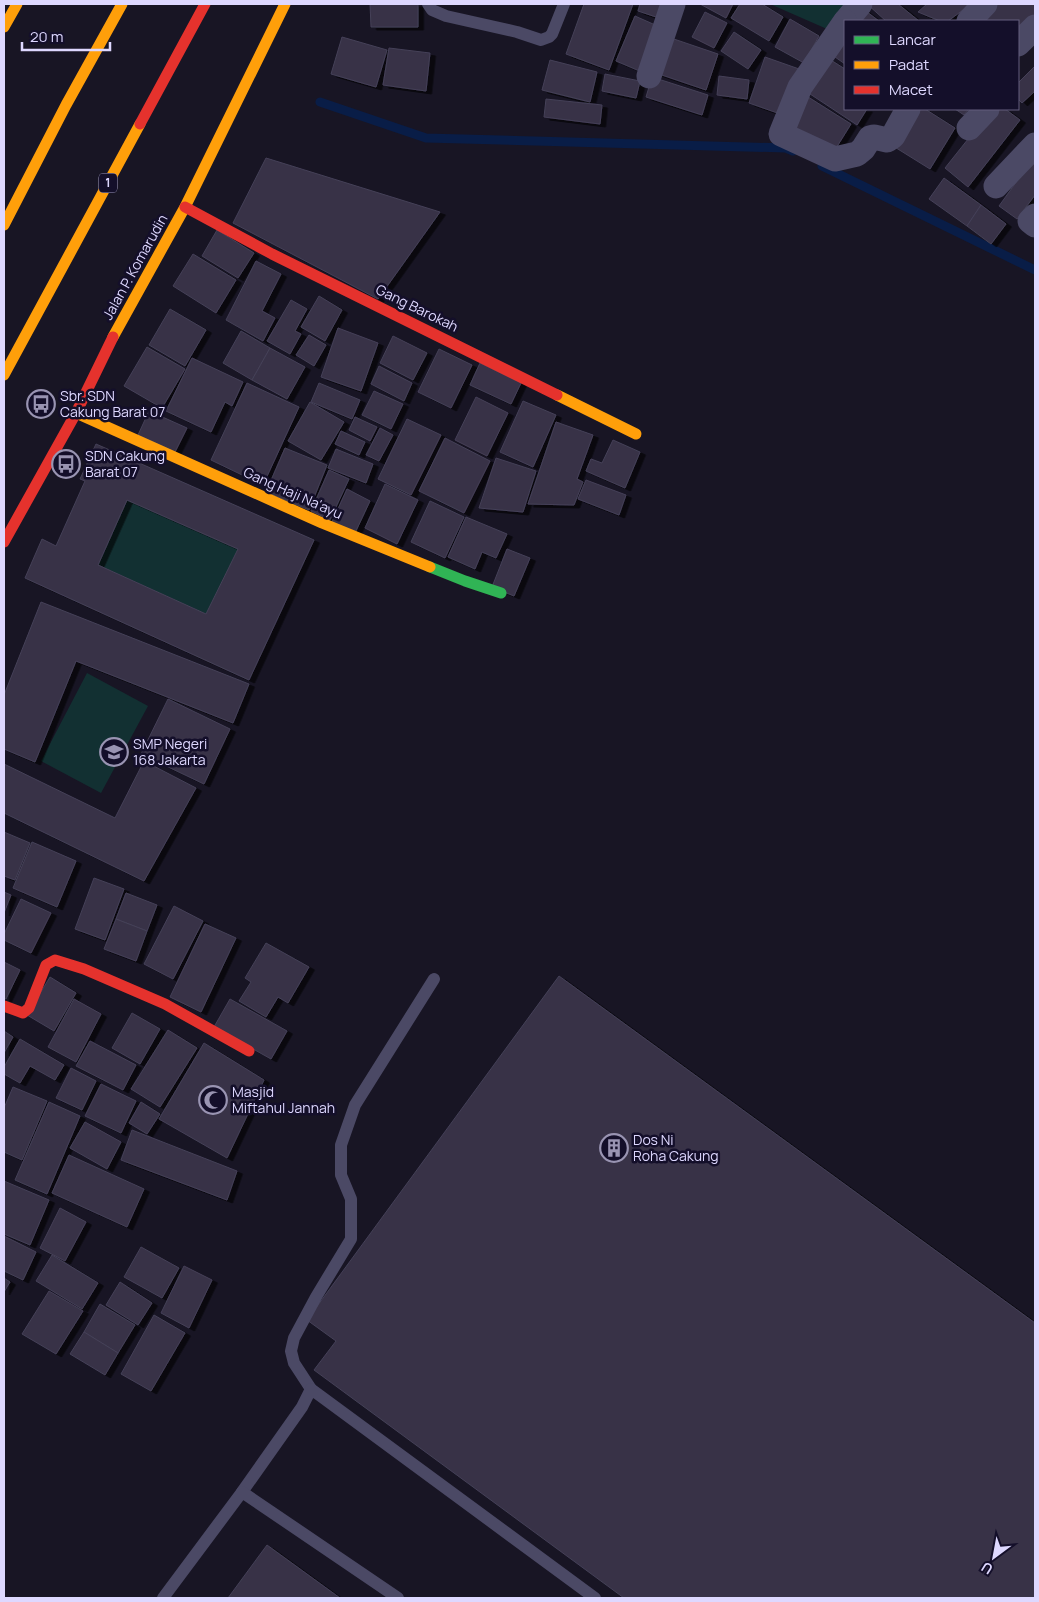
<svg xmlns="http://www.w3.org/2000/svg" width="1039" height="1602" viewBox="0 0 1039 1602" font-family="Manrope,sans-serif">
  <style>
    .green { fill: #123032 }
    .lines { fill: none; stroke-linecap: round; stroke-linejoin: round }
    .stream { stroke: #091d47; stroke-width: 9 }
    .building { fill: #373346; stroke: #454058; fill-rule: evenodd; filter: url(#shadow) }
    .lane { stroke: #4b4965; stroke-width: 12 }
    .street { stroke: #4b4965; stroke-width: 25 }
    .fast { stroke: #30b455; stroke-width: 11 }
    .slow { stroke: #ff9f0a; stroke-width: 11 }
    .jam { stroke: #e5322d; stroke-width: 11 }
    .labels { text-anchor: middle; stroke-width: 5; stroke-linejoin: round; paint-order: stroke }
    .shield { fill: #140f2a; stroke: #a19cbf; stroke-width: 1 }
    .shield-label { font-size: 12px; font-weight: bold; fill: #ded8ff }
    .street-label { font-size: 14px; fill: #ded8ff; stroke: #140f2a }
    .poi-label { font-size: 14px; fill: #ded8ff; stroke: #140f2a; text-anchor: start }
  </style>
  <defs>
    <filter id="shadow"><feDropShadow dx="5.5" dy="3" stdDeviation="0" flood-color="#0009"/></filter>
  </defs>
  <rect width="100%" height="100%" fill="#181524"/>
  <g class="green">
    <path d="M770,4H853L827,29Z"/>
    <path d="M127,500L238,549L206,614L98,565Z"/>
    <path d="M87,673L148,706L101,793L41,761Z"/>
  </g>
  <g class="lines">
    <g class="stream">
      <path d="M320,102L426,138L786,148L793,151"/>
      <path d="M822,166L1035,270"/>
    </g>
  </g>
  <g class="building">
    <path d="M370,4H418V27H371Z"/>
    <path d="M584,4H633L609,70L566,54Z"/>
    <path d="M640,4H664L659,18L638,11Z"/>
    <path d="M700,4H733L726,18Z"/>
    <path d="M740,4H762L783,17L769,41L731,18Z"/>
    <path d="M867,4H898L919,21H886Z"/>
    <path d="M927,4H971L948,21H940L918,12Z"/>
    <path d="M990,4H1035V24L1018,41V21H973Z"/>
    <path d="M863,9L879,21H855Z"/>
    <path d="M705,12L727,23L714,48L692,37Z"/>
    <path d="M635,16L662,28L642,72L616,61Z"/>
    <path d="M790,19L819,36L804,63L775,47Z"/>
    <path d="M734,32L761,50L748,69L721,51Z"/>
    <path d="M665,36L718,54L706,90L653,72Z"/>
    <path d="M342,37L387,50L376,87L331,74Z"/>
    <path d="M845,41V64L835,57Z"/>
    <path d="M389,48L430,53L426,91L383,85Z"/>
    <path d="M765,57L802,70L786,116L749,103Z"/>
    <path d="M826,57L845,69V109H867L857,125L804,90Z"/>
    <path d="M550,60L597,72L590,102L542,90Z"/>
    <path d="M1035,66V91L1022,103L1018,99V83Z"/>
    <path d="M605,74L640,81L636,98L602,91Z"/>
    <path d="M719,76L749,80L747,99L717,95Z"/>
    <path d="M652,77L708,95L702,115L646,97Z"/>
    <path d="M805,95L851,124L833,153L787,123Z"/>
    <path d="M546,99L602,105L600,124L544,117Z"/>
    <path d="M917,109H925L955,128L930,169L893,146Z"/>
    <path d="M955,109H969L964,115Z"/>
    <path d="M992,109H1005L1020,120L968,187L945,168Z"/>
    <path d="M1035,156V195L1017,219L999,206Z"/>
    <path d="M266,158L440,212L378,299L233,223Z"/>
    <path d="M944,178L981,205L967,226L929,199Z"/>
    <path d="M981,205L1006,224L991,244L967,226Z"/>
    <path d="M217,230L254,253L238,278L202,256Z"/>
    <path d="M193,254L236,280L216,313L173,286Z"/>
    <path d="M256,261L281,274L262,311L275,318L263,341L226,320Z"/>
    <path d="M319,296L342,310L325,341L301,327Z"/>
    <path d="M291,300L307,309L295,331L301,334L290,354L267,341Z"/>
    <path d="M170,309L206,330L185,366L149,345Z"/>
    <path d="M338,328L378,343L361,391L321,377Z"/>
    <path d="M241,331L270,348L252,380L223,363Z"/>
    <path d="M309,335L326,345L314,366L296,355Z"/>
    <path d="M393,336L427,353L413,380L380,363Z"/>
    <path d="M147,347L185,369L162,408L124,386Z"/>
    <path d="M270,348L305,367L287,399L252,380Z"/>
    <path d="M439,349L472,365L451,408L418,392Z"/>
    <path d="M192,358L243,382L232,406L225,402L211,432L166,411Z"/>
    <path d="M480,363L521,383L511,404L470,385Z"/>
    <path d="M379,366L412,383L404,401L371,384Z"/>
    <path d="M247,383L299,407L263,485L211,460Z"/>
    <path d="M319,383L360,400L352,419L311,402Z"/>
    <path d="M374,391L403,404L391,429L362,415Z"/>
    <path d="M476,397L508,413L487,456L455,440Z"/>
    <path d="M523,401L556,415L533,467L500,452Z"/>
    <path d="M310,402L344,422L321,460L288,441Z"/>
    <path d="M149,411L187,428L175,452L138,435Z"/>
    <path d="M355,417L377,427L370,441L349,430Z"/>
    <path d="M407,419L441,435L411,495L378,479Z"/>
    <path d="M556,422L593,435L577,479L583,482L574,505L528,504Z"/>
    <path d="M380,428L393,435L379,461L366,455Z"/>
    <path d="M341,431L365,442L359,455L335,444Z"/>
    <path d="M445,438L490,461L464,513L419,491Z"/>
    <path d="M613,440L640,452L625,488L586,471L591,459L602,463Z"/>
    <path d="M96,444L314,540L249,680L25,578L42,539L56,546L85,481L80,479ZM127,500L238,549L206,614L98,565Z"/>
    <path d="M285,448L327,465L309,510L266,492Z"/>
    <path d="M336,449L373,464L366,483L328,468Z"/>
    <path d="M496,458L536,471L523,512L479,508Z"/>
    <path d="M329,470L349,479L330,520L311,511Z"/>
    <path d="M586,480L626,495L619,515L578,499Z"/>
    <path d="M385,484L418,500L397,544L365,528Z"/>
    <path d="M347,489L370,501L355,533L332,522Z"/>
    <path d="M430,501L464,517L445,558L411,542Z"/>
    <path d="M466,517L507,534L496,558L482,552L475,569L448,557Z"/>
    <path d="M507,549L530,558L514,596L492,587Z"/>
    <path d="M41,602L249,684L233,723L76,661L35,762L4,749V695Z"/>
    <path d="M168,699L230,729L204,784L141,754Z"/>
    <path d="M144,761L196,788L144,881L4,813V764L115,818Z"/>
    <path d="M4,832L30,843L15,880L4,876Z"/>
    <path d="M32,842L76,861L57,907L13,888Z"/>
    <path d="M94,878L124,889L105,940L75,929Z"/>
    <path d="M4,892L11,895L4,913Z"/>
    <path d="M126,893L157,905L147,931L116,919Z"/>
    <path d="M21,899L51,913L31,953L4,940V934Z"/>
    <path d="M174,906L203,921L173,979L144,964Z"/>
    <path d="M116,919L147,931L136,961L104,949Z"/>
    <path d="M205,924L236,938L201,1012L170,997Z"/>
    <path d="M266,943L309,967L288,1003L278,997L266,1017L239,1001L251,982L245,978Z"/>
    <path d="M4,962L20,970L6,999L4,998Z"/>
    <path d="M559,976L1035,1323V1598H624L314,1370L336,1341L307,1320Z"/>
    <path d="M50,977L76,993L54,1031L27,1015Z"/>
    <path d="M74,999L101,1014L76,1062L48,1047Z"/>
    <path d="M230,999L287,1031L271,1059L214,1027Z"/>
    <path d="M132,1013L160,1029L140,1064L112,1048Z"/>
    <path d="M168,1030L197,1048L160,1107L131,1089Z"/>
    <path d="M4,1031L13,1037L4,1053Z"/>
    <path d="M20,1039L64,1065L55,1080L30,1066L20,1083L4,1074V1067Z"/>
    <path d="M90,1041L136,1065L123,1090L76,1066Z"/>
    <path d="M204,1043L264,1080L227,1158L159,1119Z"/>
    <path d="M71,1068L96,1081L82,1110L56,1098Z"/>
    <path d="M101,1084L136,1101L121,1133L85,1116Z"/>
    <path d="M13,1087L47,1101L22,1160L4,1152V1108Z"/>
    <path d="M49,1102L80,1116L47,1194L15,1180Z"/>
    <path d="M141,1102L160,1114L147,1134L129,1123Z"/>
    <path d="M85,1122L121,1142L107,1169L70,1148Z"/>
    <path d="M132,1130L237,1171L227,1200L121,1160Z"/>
    <path d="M69,1155L144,1189L127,1227L52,1193Z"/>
    <path d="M4,1181L49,1200L30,1245L4,1234Z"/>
    <path d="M60,1208L86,1222L65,1261L40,1248Z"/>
    <path d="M4,1236L36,1252L23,1280L4,1271Z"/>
    <path d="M141,1247L179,1268L162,1298L124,1277Z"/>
    <path d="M52,1255L98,1283L82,1309L36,1281Z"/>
    <path d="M184,1266L212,1280L189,1328L161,1313Z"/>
    <path d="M4,1278L10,1282L4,1292Z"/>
    <path d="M120,1282L152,1303L138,1325L106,1305Z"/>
    <path d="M49,1291L83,1311L56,1354L22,1334Z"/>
    <path d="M100,1304L135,1325L118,1353L84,1332Z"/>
    <path d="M154,1315L185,1333L151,1391L121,1374Z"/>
    <path d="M84,1332L118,1353L105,1375L70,1354Z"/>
    <path d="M267,1545L340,1598H228Z"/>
  </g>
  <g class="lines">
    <g class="lane">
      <path d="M428,4L432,10L446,16L517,32L541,40L549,37L552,34L564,4"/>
      <path d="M311,1389L294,1363L291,1351L294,1338L316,1297L351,1239V1199L341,1175V1145L355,1105L434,979"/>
      <path d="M242,1492L302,1407L311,1389L595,1598"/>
      <path d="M163,1598L242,1492L398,1598"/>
    </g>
    <g class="street">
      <path d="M846,21L860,4"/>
      <path d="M969,21L985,4"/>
      <path d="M845,22L800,87L781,134L835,159L857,154L863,149L870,138L874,137L887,140L893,136L908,109"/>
      <path d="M1018,44L1035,27"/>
      <path d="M649,76L673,4"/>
      <path d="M969,128L987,109"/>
      <path d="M996,186L1035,145"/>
      <path d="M1035,216L1030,221L1035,225"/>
    </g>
    <path class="fast" d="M430,567L465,581L501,593"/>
    <g class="slow">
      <path d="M4,27L17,4"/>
      <path d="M4,225L66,105L122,4"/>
      <path d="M113,337L185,207L285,4"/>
      <path d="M4,375L140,124"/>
      <path d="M557,395L636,434"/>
      <path d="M76,413L322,523L430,567"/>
    </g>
    <g class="jam">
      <path d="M140,124L205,4"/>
      <path d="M185,207L272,254L557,395"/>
      <path d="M4,542L76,413L113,337"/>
      <path d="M4,1006L23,1013L29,1008L46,965L55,960L84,969L165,1004L249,1051"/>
    </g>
  </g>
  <defs>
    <symbol id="bus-ring" viewBox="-11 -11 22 22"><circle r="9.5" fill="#140f2a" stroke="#9994b2" stroke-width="1.5"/><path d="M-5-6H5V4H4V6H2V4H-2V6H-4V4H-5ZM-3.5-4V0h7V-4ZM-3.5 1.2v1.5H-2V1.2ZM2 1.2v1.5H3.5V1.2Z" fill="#9994b2"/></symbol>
    <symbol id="school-ring" viewBox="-11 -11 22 22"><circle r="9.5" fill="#140f2a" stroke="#9994b2" stroke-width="1.5"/><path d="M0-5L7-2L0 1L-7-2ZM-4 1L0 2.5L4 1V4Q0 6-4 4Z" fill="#9994b2"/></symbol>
    <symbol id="mosque-ring" viewBox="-11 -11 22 22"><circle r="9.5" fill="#140f2a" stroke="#9994b2" stroke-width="1.5"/><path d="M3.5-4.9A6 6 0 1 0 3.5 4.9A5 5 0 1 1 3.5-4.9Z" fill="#9994b2"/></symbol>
    <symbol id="building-ring" viewBox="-11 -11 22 22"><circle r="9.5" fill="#140f2a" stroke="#9994b2" stroke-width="1.5"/><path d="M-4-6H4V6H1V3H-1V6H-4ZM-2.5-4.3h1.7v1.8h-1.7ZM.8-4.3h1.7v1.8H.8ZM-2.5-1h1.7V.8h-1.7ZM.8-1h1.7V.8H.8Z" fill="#9994b2"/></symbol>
  </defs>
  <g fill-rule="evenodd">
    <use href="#bus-ring" x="25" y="388" width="32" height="32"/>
    <use href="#bus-ring" x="50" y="448" width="32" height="32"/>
    <use href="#school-ring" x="98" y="736" width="32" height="32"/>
    <use href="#mosque-ring" x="197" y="1084" width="32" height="32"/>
    <use href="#building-ring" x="598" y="1132" width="32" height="32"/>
  </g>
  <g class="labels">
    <rect class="shield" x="99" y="173.5" width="18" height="19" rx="4"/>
    <g class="shield-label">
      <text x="108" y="187">1</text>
    </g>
    <g class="street-label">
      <text transform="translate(135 267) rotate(-61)" y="5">Jalan P. Komarudin</text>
      <text transform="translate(417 308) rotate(26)" y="5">Gang Barokah</text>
      <text transform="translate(293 493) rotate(24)" y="5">Gang Haji Na'ayu</text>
    </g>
    <g class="poi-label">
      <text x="60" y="401">Sbr. SDN<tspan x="60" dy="16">Cakung Barat 07</tspan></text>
      <text x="85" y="461">SDN Cakung<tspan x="85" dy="16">Barat 07</tspan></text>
      <text x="133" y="749">SMP Negeri<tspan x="133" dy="16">168 Jakarta</tspan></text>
      <text x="232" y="1097">Masjid<tspan x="232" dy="16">Miftahul Jannah</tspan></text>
      <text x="633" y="1145">Dos Ni<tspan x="633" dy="16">Roha Cakung</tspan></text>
    </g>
  </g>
  <rect width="1039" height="1602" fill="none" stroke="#ded8ff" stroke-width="10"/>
  <rect x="844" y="20" width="175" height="90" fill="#140f2a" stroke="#655f7f"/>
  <rect x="854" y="36" width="25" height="8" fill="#30b455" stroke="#655f7f"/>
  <text x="889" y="45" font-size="15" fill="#ded8ff">Lancar</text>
  <rect x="854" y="61" width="25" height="8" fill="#ff9f0a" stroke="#655f7f"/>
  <text x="889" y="70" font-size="15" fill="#ded8ff">Padat</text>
  <rect x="854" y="86" width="25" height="8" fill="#e5322d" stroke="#655f7f"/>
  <text x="889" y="95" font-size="15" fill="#ded8ff">Macet</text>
  <g transform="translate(994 1557) rotate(212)" stroke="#140f2a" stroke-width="4" paint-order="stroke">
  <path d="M0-4L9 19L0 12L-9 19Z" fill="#ded8ff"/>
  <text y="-8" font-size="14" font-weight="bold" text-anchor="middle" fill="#ded8ff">U</text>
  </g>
  <path d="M22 42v8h88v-8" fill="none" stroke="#ded8ff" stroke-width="2.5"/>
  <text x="30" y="42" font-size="15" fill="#ded8ff" stroke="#140f2a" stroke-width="4" paint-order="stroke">20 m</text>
</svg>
